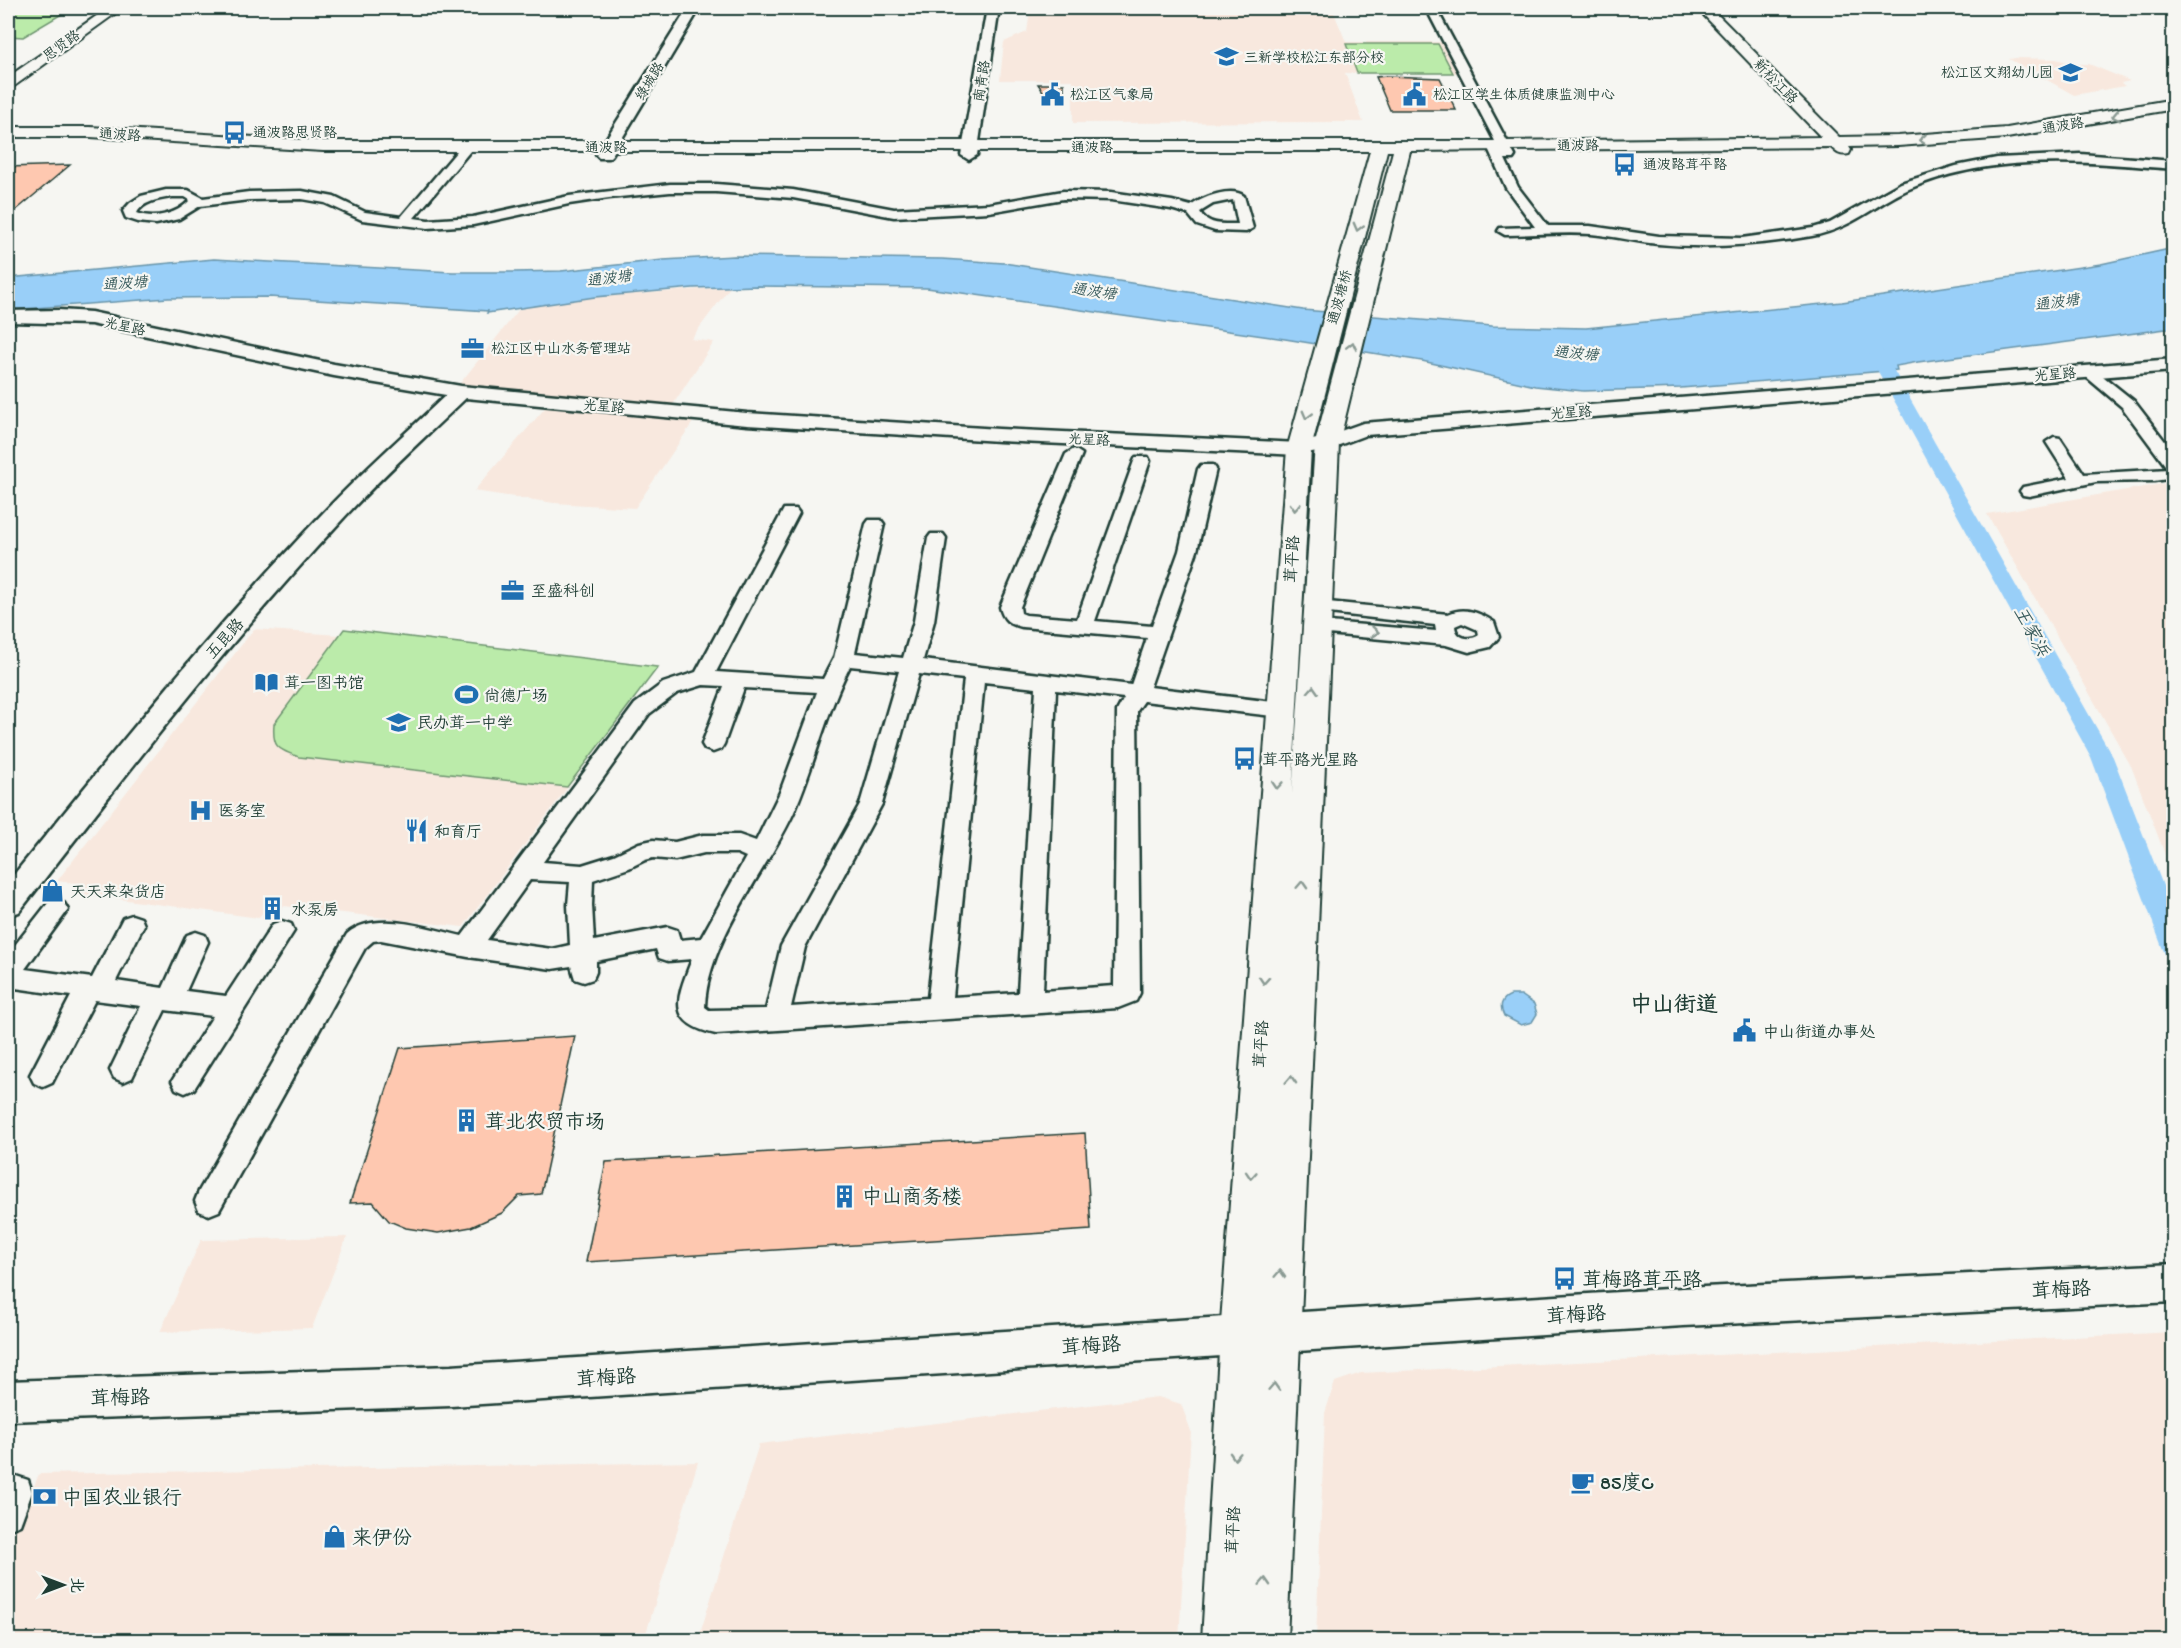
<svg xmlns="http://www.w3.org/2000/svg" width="2181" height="1648" viewBox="0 0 2181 1648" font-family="'Gochi Hand','LXGW WenKai TC',sans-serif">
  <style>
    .built { fill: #f8e8de }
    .green { fill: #bbebaa; stroke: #6d946f; stroke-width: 1.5 }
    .water { fill: #99cff8; stroke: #6895aa; stroke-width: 1.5 }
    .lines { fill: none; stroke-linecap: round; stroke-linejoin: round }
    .canal { fill: #99cff8; fill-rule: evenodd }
    .building { fill: #fec8b0; stroke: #1f3d34; stroke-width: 1.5 }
    .minor-casing { stroke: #1f3d34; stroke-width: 5 }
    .tertiary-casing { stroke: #1f3d34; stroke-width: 5 }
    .secondary-casing { stroke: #1f3d34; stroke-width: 4 }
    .minor { fill: #f6f6f2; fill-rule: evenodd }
    .tertiary { fill: #f6f6f2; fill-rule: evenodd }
    .secondary { fill: #f6f6f2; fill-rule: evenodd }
    .oneway { stroke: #8a9a93 }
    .labels { text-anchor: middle; stroke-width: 4.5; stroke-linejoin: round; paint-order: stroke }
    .far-street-label { font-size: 14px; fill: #1f3d34; stroke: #f6f6f2 }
    .far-poi-label { font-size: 14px; fill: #1f3d34; stroke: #f6f6f2; text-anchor: start }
    .far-water-label { font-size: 15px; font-style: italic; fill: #375a5b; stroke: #f6f6f2 }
    .street-label { font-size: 16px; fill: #1f3d34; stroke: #f6f6f2 }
    .poi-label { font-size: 16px; fill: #1f3d34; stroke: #f6f6f2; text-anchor: start }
    .water-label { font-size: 18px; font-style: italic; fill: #375a5b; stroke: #f6f6f2 }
    .near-poi-label { font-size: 20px; fill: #1f3d34; stroke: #f6f6f2; text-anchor: start }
    .near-street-label { font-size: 20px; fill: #1f3d34; stroke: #f6f6f2 }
    .district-label { font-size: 22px; font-weight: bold; fill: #1f3d34; stroke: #f6f6f2 }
  </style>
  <rect width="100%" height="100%" fill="#f6f6f2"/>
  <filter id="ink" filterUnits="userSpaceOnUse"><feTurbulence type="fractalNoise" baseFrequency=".0167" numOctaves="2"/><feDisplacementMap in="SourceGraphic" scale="12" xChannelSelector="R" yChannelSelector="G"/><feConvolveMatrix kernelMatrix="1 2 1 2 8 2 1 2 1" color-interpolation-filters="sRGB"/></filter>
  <g filter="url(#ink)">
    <g class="built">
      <path d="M1034,8H1332L1346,42H1442L1458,73H1345L1363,122L1073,123V80H1000L1004,42L1027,32L1030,11H1034Z"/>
      <path d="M2016,58L2056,59L2074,64H2089L2130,81L2121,83L2125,86L2074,95L2009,59Z"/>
      <path d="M730,287L691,339L714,342L670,409L457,387L521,307L595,297Z"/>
      <path d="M545,408L693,422L635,508L554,503L474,491Z"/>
      <path d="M2173,482H2174L2173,875L2131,766L1987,514Z"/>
      <path d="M254,629L339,635L344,629L658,667L463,927L283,906L278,913L263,912L259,918L75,893L82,884L57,881Z"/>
      <path d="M347,1237L312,1328L160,1332L201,1240Z"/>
      <path d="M2173,1332V1640H1316L1325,1413L1335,1382L1361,1373Z"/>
      <path d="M1158,1397L1181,1404L1191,1431L1179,1640H698L759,1444Z"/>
      <path d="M698,1462L644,1640H8V1548L39,1474Z"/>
    </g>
    <g class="green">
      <path d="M11,8H72L23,37L8,36V9Z"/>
      <path d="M1346,44H1438L1453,73H1357Z"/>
      <path d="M344,629L657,667H658L567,787L299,757C278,749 272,748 274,724Z"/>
    </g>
    <g class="water">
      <path d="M2174,248L2173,328L1918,362L1896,366L1897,370L1681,388L1583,391L1535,386L1422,361L1285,339L927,288L757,286L693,288L595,297L487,313L488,311L269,297L168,298L8,310V278L214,259L452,272H515L561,271L663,260L734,256L942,259L1004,263L1303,310L1492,326L1586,328L1842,302L2101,264Z"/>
      <path d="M1511,995H1521L1534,1004L1537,1014L1532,1022L1521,1025L1504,1016C1499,1006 1501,999 1511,995Z"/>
    </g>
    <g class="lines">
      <path class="canal" d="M1872,341L1880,346L2113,757L2174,914V957L2165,954L2162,947L2091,757L1864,346Z"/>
    </g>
    <g class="building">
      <path d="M1387,76L1440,78L1456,110H1390L1376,77Z"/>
      <path d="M1038,84H1064V101L1049,100Z"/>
      <path d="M70,165L8,217V167Z"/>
      <path d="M575,1036L541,1194L519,1196L502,1213L471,1227L438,1233L406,1228L389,1221L373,1202L350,1203L400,1048Z"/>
      <path d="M1085,1133L1091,1230L586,1262L606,1162Z"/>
    </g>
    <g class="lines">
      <defs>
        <g id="minor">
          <path d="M1426,8H1436L1515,156L1513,159H1505L1518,187L1548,226H1590L1659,236L1742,238L1813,228L1830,223L1901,183L1956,166L1997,158L2080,154L2174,161V169C2087,162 1992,152 1909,189C1876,204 1849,230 1812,236C1761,245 1710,249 1658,244C1636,242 1614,236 1591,234C1563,232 1533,235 1505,235L1498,231L1500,228L1535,227L1506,188L1487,146L1489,143H1496Z"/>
          <path d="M467,143L471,144V150L414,218L428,220L473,217L569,196L670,184H716L793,190L894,209L989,204L1063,191L1111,192L1172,201L1191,206C1202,197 1232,186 1244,196L1253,228L1246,232L1215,231L1197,225L1188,214L1171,209L1111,200L1063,199L989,212L894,217L793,198L716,192H670L609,198L569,204L473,225L428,228L362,220L325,203L302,199L249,200L200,206L179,219L156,224L138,222L126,218L123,211L130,203L141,196L166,190H188L203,198L249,192L302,191L334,197L365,212L401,217L463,144ZM172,197H185L190,200C178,214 154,220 137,213C143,201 160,199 172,197ZM1233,200L1238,224C1224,224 1208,226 1200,212L1213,204Z"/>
          <path d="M2089,367L2094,369L2134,401L2174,453V478L2154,481L2096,482L2029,496L2023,495L2020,491L2023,487L2069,478L2046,442L2054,437L2060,438L2084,474L2168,469L2122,407L2084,375L2081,372L2084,369Z"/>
          <path d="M1074,449L1082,454L1020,607L1021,613L1026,615L1077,619L1134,461L1136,457H1148L1150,461L1095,621L1152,626L1179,551L1198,469L1201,465H1213L1216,469L1197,551L1150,687L1282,703L1289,705L1292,710L1289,715L1282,717L1144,701L1137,711L1140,993L1136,1001L1118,1008L716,1034C665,1023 677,998 692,959L668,961L659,958L656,949L596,961V972L593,979L584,982L575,979L571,966L552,969L468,957L381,940L373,941L365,948L219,1211L209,1215L199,1211L195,1201L199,1191L347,934C376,909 429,929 462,936L635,704L663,683L696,672L784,509H796L799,513L716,672L823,679L834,658L866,524L869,520H881L884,524L855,653L903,658L914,621L928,538L931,534H943L946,538L934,621L923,660L1131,685L1147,638L1022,627C1009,624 1003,620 1000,607L1066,454ZM850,666L899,671L860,804L781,946L766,1009L709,1010L705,1007C707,940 767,871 794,812C815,764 826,712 850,666ZM919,674L964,679L928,998L791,1007L805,947L882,804ZM984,682L1036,688L1018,993L953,997ZM703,685L724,686L702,744L705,749L713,752L721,749L724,744L744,688L817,692L780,792L756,841L739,835H703L675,842L653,840L639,843L614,855L582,865L543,862L649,714L677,693ZM1056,690L1124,698L1117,711L1114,986L1043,991ZM704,853H737L746,857L701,938L680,940L677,930L668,927L594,941L592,905L593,880L629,868L645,860L653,858L675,860ZM530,880L570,882L568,905L570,945L552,949L487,940Z"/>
          <path d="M1318,601L1448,614C1465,606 1480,613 1494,622L1499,637L1490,647L1469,652L1446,645L1317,633L1310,632L1307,627L1310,622L1317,621L1436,631L1435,625L1311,611L1308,607L1311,603ZM1462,623L1478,630L1479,635C1470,641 1456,639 1455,626Z"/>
          <path d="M56,900L64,903L68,910L25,969L92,978L123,918L132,915L141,918L144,925L116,981L163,988L187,935L196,932L205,935L208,942L186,991L226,996L273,924L282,921L291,924L294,931L194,1089L185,1093L176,1089L172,1081L213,1016L165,1010L132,1078L123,1082L114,1078L110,1070L141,1006L95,1000L52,1083L43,1087L34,1083L30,1075L71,996L8,987V954L48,903Z"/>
          <path d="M16,1476L28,1480L32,1492L20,1525L8,1530V1479Z"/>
        </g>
        <g id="tertiary">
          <path d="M688,8H700L612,155L609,158H599L596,155Z"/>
          <path d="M987,8H999L977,155L969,160L961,155Z"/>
          <path d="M59,310L91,312L334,364L461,386L747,413L999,429L1299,443L1321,438L1363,423L2174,359V371L1366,435L1334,447L1299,455L999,441L747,425L466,398C423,439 379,479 339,523C225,646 122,779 19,912L8,915V882C110,756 212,629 324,512C363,471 405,434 446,395L334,376L91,324L8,322V311Z"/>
          <path d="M2174,1264V1302L1683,1326L451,1406L8,1421V1381L451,1366L1683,1288Z"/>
        </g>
        <g id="secondary">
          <path d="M108,8H123L13,87L8,89V77Z"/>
          <path d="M1697,8H1711L1839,137L1898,136L2007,128L2174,99V109L2007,138L1898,146L1849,147L1851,150L1849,154C1840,156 1837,153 1831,147L1410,151L1339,443L1287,1640H1202L1220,1335L1287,449L1370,151H323L90,137H8V127H90L323,141H1504L1821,137ZM1387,151H1393L1315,443L1292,795L1311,449Z"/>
        </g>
      </defs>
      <use href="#minor" class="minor-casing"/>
      <use href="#tertiary" class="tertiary-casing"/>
      <use href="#secondary" class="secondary-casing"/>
      <use href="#minor" class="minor"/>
      <use href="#tertiary" class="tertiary"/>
      <use href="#secondary" class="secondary"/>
    </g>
    <defs><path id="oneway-chevron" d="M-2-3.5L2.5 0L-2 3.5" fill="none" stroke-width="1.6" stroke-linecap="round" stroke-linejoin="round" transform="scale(1.5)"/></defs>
    <g class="oneway">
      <use href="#oneway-chevron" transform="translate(2116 116) rotate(168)"/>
      <use href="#oneway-chevron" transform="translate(1923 140) rotate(176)"/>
      <use href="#oneway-chevron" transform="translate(1358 227) rotate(105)"/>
      <use href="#oneway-chevron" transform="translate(1352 346) rotate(-76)"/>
      <use href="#oneway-chevron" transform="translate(1307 415) rotate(105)"/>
      <use href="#oneway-chevron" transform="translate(1295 507) rotate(94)"/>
      <use href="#oneway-chevron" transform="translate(1375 632) rotate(5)"/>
      <use href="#oneway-chevron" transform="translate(1313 690) rotate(-87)"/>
      <use href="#oneway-chevron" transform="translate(1277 785) rotate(94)"/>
      <use href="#oneway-chevron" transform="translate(1302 885) rotate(-87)"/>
      <use href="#oneway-chevron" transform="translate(1264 980) rotate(94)"/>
      <use href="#oneway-chevron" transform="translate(1291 1080) rotate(-87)"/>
      <use href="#oneway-chevron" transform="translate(1251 1175) rotate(94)"/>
      <use href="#oneway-chevron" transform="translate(1280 1274) rotate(-87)"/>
      <use href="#oneway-chevron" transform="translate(1274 1387) rotate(-87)"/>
      <use href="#oneway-chevron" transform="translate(1235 1456) rotate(93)"/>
      <use href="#oneway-chevron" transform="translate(1265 1582) rotate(-87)"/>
    </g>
  </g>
  <defs>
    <symbol id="school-bare" viewBox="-9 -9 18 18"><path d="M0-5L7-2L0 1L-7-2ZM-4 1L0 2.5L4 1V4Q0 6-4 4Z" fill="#1f6fb2" stroke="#f6f6f2" stroke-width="2.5" paint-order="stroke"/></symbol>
    <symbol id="civic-bare" viewBox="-9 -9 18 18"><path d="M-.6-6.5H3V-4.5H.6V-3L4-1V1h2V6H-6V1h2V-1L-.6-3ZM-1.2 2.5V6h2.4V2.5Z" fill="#1f6fb2" stroke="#f6f6f2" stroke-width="2.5" paint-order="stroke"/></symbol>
    <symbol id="bus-bare" viewBox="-9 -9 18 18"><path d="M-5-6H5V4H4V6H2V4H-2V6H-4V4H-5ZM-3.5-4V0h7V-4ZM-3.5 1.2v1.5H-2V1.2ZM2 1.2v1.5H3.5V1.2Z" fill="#1f6fb2" stroke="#f6f6f2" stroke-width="2.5" paint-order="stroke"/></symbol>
    <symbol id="office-bare" viewBox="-9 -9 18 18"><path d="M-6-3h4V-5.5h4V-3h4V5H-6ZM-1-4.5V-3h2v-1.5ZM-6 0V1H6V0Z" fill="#1f6fb2" stroke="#f6f6f2" stroke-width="2.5" paint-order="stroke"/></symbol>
    <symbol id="library-bare" viewBox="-9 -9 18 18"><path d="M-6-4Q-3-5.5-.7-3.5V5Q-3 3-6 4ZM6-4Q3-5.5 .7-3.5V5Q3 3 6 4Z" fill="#1f6fb2" stroke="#f6f6f2" stroke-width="2.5" paint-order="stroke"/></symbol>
    <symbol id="stadium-bare" viewBox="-9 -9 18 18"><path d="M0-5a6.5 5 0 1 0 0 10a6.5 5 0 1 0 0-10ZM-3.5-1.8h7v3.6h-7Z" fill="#1f6fb2" stroke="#f6f6f2" stroke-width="2.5" paint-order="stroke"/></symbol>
    <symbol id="hospital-bare" viewBox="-9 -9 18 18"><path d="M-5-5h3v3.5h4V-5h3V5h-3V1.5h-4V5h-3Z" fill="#1f6fb2" stroke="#f6f6f2" stroke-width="2.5" paint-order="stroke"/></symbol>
    <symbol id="restaurant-bare" viewBox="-9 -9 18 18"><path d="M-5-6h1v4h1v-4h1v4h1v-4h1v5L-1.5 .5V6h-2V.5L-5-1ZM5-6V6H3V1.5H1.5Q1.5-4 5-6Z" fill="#1f6fb2" stroke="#f6f6f2" stroke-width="2.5" paint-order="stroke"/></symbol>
    <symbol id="shop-bare" viewBox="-9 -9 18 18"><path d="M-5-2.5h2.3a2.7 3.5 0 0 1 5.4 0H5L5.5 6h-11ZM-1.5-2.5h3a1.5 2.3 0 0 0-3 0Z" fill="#1f6fb2" stroke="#f6f6f2" stroke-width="2.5" paint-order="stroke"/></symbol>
    <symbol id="building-bare" viewBox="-9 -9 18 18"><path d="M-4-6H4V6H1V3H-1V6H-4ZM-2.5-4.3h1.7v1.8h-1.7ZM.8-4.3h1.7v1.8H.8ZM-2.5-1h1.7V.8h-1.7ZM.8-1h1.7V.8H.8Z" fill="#1f6fb2" stroke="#f6f6f2" stroke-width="2.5" paint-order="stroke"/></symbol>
    <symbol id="cafe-bare" viewBox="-9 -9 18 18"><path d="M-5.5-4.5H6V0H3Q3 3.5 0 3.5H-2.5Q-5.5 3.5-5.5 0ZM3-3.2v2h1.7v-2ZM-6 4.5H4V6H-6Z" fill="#1f6fb2" stroke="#f6f6f2" stroke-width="2.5" paint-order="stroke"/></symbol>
    <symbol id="bank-bare" viewBox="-9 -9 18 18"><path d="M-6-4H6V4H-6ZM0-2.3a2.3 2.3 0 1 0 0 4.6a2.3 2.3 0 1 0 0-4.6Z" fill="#1f6fb2" stroke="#f6f6f2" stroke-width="2.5" paint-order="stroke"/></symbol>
  </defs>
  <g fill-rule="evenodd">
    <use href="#school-bare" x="1210" y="40" width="33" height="33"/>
    <use href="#school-bare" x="2054" y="56" width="33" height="33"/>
    <use href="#civic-bare" x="1036" y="78" width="33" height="33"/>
    <use href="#civic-bare" x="1398" y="78" width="33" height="33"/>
    <use href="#bus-bare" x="218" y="116" width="33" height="33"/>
    <use href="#bus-bare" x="1608" y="148" width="33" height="33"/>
    <use href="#office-bare" x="456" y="332" width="33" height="33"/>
    <use href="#office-bare" x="496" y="574" width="33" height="33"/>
    <use href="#library-bare" x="250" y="666" width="33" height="33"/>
    <use href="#stadium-bare" x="450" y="678" width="33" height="33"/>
    <use href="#school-bare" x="382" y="706" width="33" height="33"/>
    <use href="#bus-bare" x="1228" y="742" width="33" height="33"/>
    <use href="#hospital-bare" x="184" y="794" width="33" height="33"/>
    <use href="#restaurant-bare" x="400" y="814" width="33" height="33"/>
    <use href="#shop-bare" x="36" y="874" width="33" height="33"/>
    <use href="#building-bare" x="256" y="892" width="33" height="33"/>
    <use href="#civic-bare" x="1728" y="1014" width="33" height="33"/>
    <use href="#building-bare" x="450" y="1104" width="33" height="33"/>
    <use href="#building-bare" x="828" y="1180" width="33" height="33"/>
    <use href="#bus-bare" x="1548" y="1262" width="33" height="33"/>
    <use href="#cafe-bare" x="1566" y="1466" width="33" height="33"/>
    <use href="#bank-bare" x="28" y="1480" width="33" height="33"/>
    <use href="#shop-bare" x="318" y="1520" width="33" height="33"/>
  </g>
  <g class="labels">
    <g class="far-street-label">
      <text transform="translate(61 45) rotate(-36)" y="5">思贤路</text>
      <text transform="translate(649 81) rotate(-59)" y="5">绿城路</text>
      <text transform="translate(981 81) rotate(-81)" y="5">南青路</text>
      <text transform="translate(1776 81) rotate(46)" y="5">新松江路</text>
      <text transform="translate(2063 125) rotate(-9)" y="5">通波路</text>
      <text transform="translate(120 134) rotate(4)" y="5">通波路</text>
      <text transform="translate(1578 145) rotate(-1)" y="5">通波路</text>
      <text x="606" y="152">通波路</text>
      <text x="1092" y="152">通波路</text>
      <text transform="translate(1339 297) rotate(-75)" y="5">通波塘桥</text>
      <text transform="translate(125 326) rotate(12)" y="5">光星路</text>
      <text transform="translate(2055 374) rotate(-5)" y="5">光星路</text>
      <text transform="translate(604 406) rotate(5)" y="5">光星路</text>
      <text transform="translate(1571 412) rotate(-4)" y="5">光星路</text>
      <text transform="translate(1089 439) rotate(3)" y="5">光星路</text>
    </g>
    <g class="far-poi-label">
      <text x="1244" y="62">三新学校松江东部分校</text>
      <text x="2053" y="77" text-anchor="end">松江区文翔幼儿园</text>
      <text x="1070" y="99">松江区气象局</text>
      <text x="1433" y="99">松江区学生体质健康监测中心</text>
      <text x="253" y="137">通波路思贤路</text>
      <text x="1643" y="169">通波路茸平路</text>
      <text x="491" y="353">松江区中山水务管理站</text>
    </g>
    <g class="far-water-label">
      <text transform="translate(609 278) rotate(-7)" y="5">通波塘</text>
      <text transform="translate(125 283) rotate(-4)" y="5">通波塘</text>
      <text transform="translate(1094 291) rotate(8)" y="5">通波塘</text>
      <text transform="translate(2057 302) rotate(-8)" y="5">通波塘</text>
      <text transform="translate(1576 353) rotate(5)" y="5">通波塘</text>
    </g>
    <g class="street-label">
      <text transform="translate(1291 559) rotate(-86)" y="6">茸平路</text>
      <text transform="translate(224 638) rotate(-48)" y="6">五昆路</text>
      <text transform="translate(1260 1044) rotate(-86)" y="6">茸平路</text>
      <text transform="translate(1232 1530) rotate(-87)" y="6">茸平路</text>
    </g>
    <g class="poi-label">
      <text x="531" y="596">至盛科创</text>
      <text x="284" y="688">茸一图书馆</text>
      <text x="484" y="701">尚德广场</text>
      <text x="417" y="728">民办茸一中学</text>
      <text x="1262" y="765">茸平路光星路</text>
      <text x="218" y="816">医务室</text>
      <text x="434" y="837">和育厅</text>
      <text x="70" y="897">天天来杂货店</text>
      <text x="291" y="915">水泵房</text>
      <text x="1763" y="1037">中山街道办事处</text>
    </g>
    <g class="water-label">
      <text transform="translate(2032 631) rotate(61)" y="6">王家浜</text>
    </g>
    <g class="near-poi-label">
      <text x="485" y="1128">茸北农贸市场</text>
      <text x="862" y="1203">中山商务楼</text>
      <text x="1582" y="1286">茸梅路茸平路</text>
      <text x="1600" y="1489">85度C</text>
      <text x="62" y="1504">中国农业银行</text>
      <text x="352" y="1544">来伊份</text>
    </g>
    <g class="near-street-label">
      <text transform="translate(2061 1289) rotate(-3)" y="7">茸梅路</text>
      <text transform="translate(1576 1314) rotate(-4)" y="7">茸梅路</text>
      <text transform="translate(1091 1345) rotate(-4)" y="7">茸梅路</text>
      <text transform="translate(606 1377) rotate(-4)" y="7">茸梅路</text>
      <text transform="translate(120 1397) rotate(-2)" y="7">茸梅路</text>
    </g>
    <g class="district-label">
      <text x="1674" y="1011">中山街道</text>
    </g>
  </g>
  <rect width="2181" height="1648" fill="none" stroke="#f6f6f2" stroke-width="30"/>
  <rect x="15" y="15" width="2151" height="1618" fill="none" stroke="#1f3d34" stroke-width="2" filter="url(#ink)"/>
  <g transform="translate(63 1585) rotate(90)" stroke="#f6f6f2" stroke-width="4.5" paint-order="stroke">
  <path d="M0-4.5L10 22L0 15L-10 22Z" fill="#1f3d34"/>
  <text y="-9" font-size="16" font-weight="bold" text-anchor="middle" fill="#1f3d34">北</text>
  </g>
</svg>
